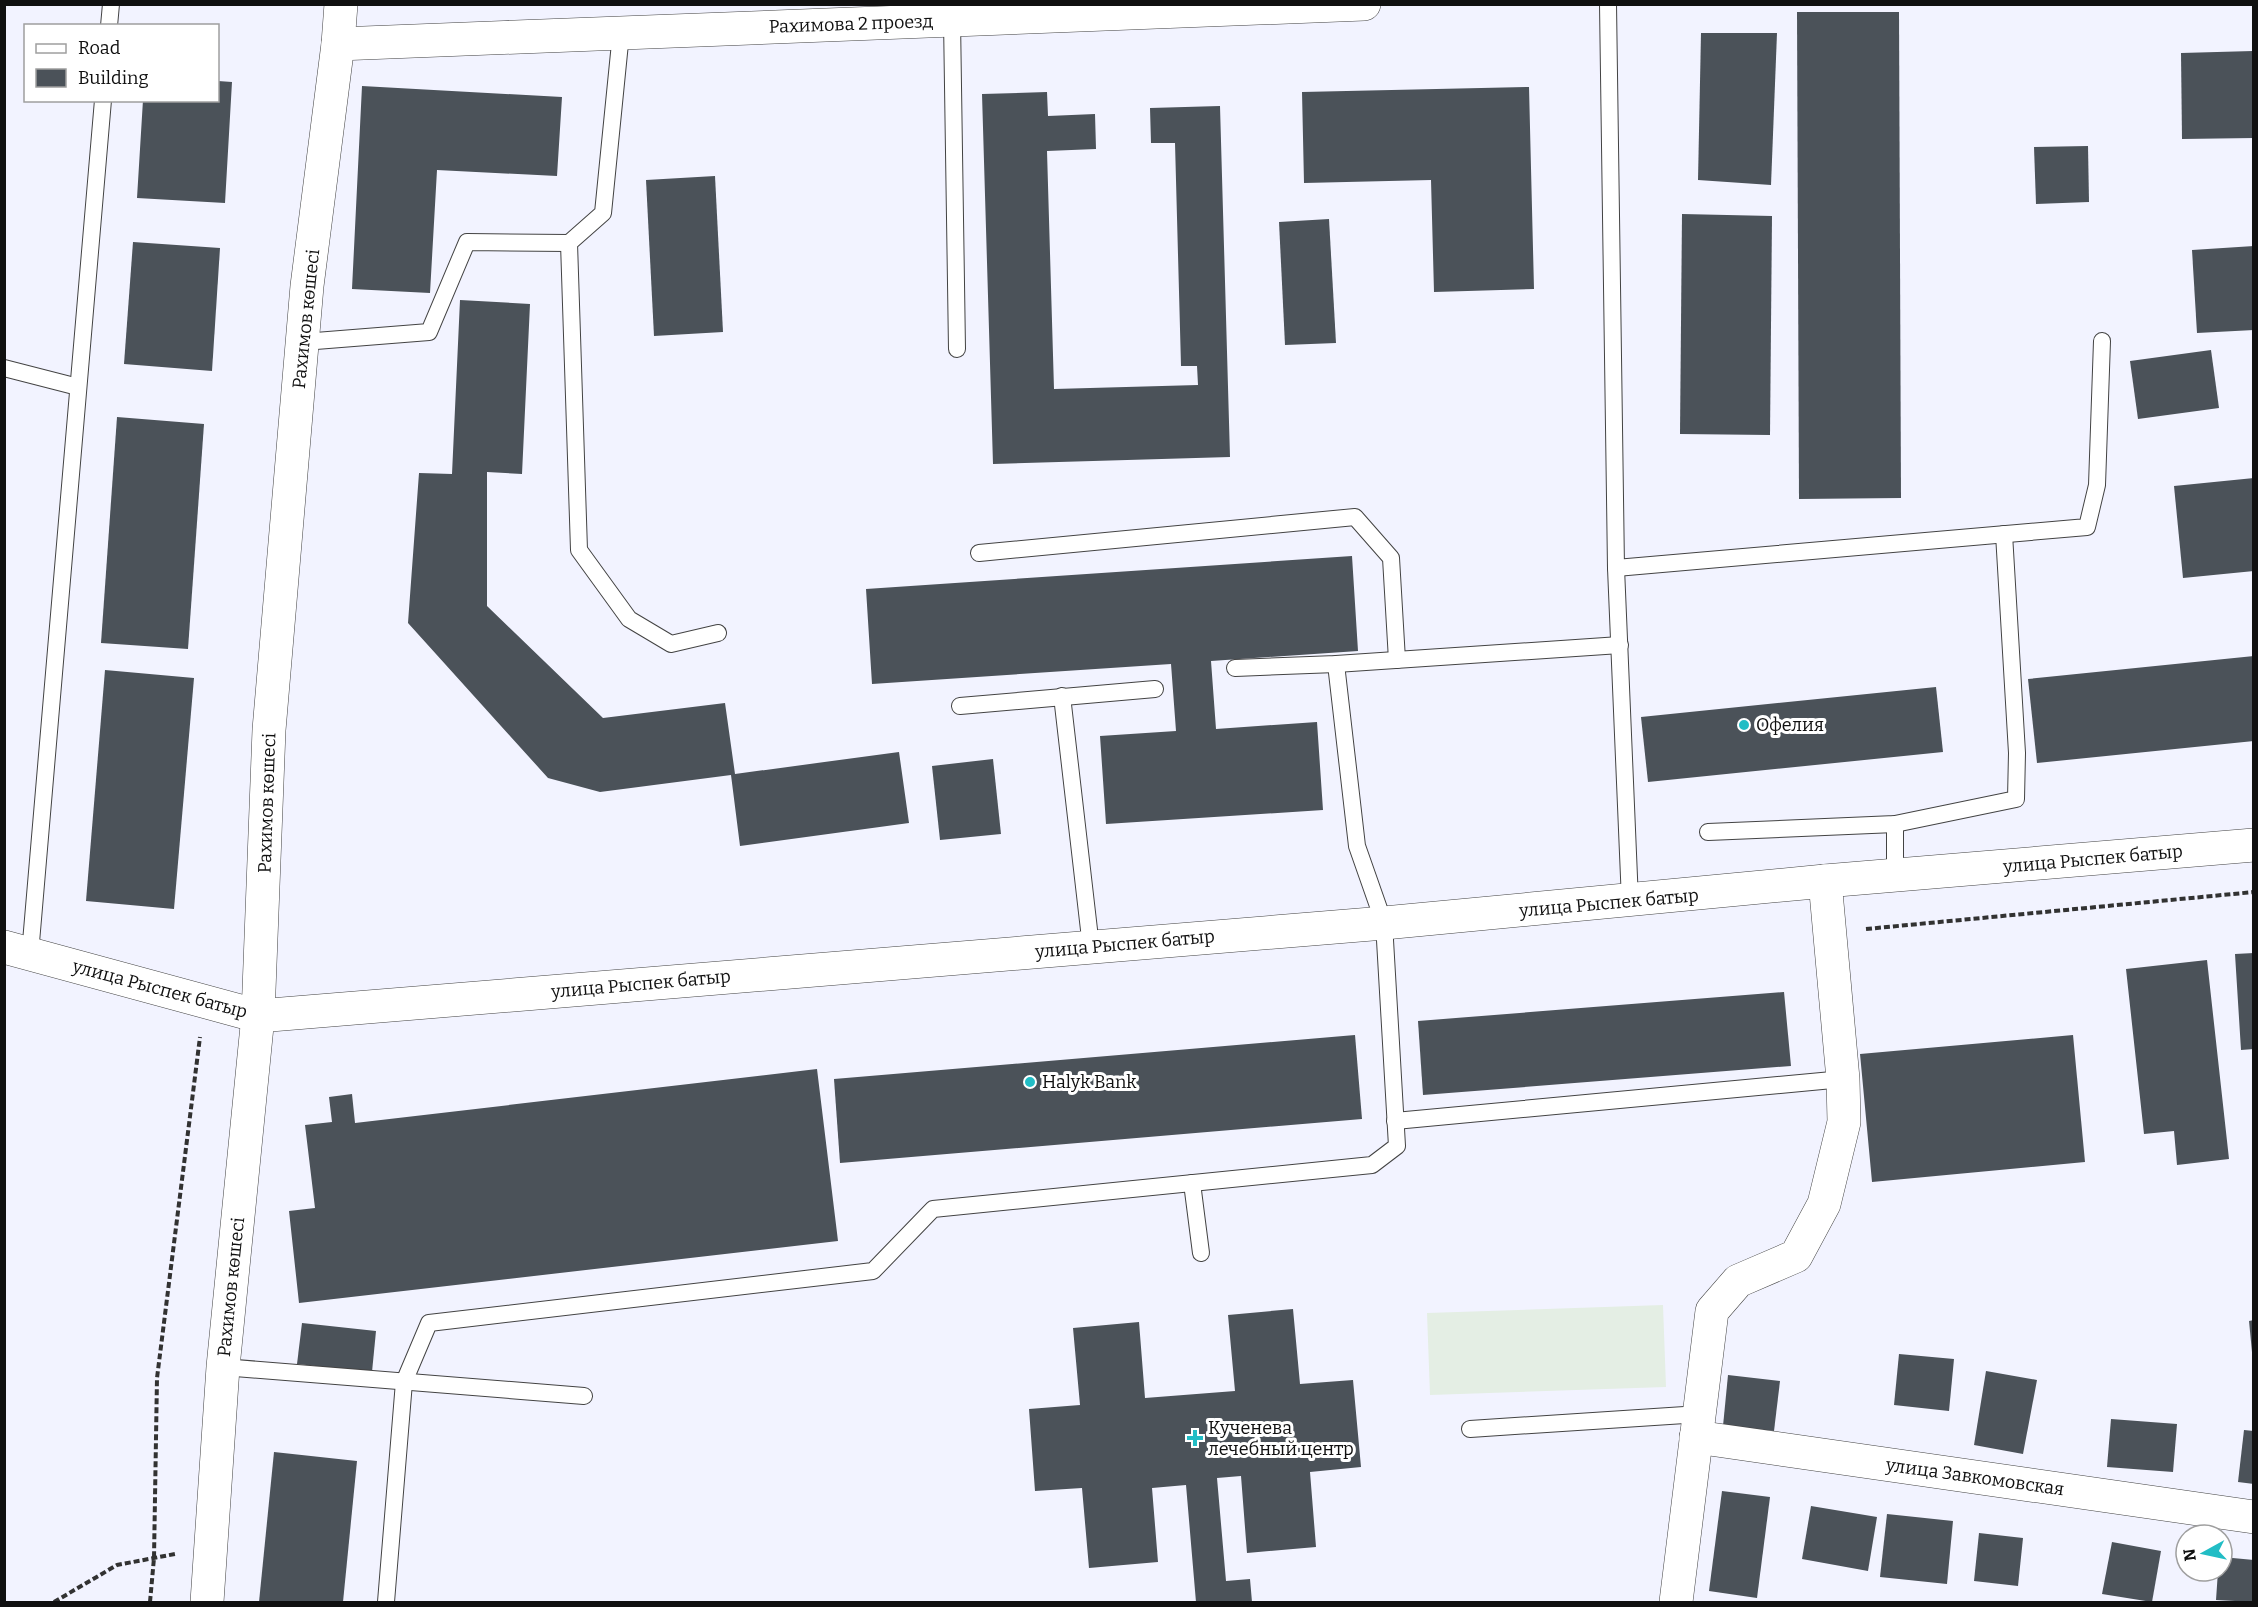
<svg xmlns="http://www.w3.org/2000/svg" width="2258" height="1607" viewBox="0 0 2258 1607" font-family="Bitter,serif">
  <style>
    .industrial { fill: #e4eee4 }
    .building { fill: #4b5259 }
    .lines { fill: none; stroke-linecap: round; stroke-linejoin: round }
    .service-casing { stroke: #434343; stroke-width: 18 }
    .minor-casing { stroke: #434343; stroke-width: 34 }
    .tertiary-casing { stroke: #434343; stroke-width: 34 }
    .path { stroke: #323232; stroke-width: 4; stroke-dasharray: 6 3; stroke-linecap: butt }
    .service { stroke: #fff; stroke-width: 16 }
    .minor { stroke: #fff; stroke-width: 33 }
    .tertiary { stroke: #fff; stroke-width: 33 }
    .poi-dot { fill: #22bdc5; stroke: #fff; stroke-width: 2 }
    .labels { text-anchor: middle; stroke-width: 6; stroke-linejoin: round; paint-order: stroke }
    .street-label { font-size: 18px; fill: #101010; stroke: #fff }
    .poi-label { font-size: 18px; fill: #101010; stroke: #fff; text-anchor: start }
  </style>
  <rect width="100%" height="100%" fill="#f2f3ff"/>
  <path class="industrial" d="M1663,1305L1666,1387L1430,1395L1427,1313Z"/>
  <g class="building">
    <path d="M1797,12H1899L1901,498L1799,499Z"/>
    <path d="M1701,33H1777L1771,185L1698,180Z"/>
    <path d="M2253,51L2254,138L2182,139L2181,53Z"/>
    <path d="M218,81L232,82L225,203L137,198L143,100H218Z"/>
    <path d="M362,86L562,97L557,176L437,170L430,293L352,289Z"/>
    <path d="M1529,87L1534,289L1434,292L1431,180L1304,183L1302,92Z"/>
    <path d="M1047,92L1048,116L1095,114L1096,149L1047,151L1054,389L1198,385L1197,366H1181L1175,143H1151L1150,108L1220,106L1230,457L993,464L982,94Z"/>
    <path d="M2088,146L2089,202L2036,204L2034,147Z"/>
    <path d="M715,176L723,332L654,336L646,180Z"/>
    <path d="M1682,214L1772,216L1770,435L1680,434Z"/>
    <path d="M1329,219L1336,343L1285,345L1279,222Z"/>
    <path d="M133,242L220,248L212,371L124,364Z"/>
    <path d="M2254,246V330L2197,333L2192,250Z"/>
    <path d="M460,300L530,304L522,474L487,472V606L603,718L725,703L735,774L899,752L909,823L740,846L731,775L600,792L548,778L408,623L419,473L452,474Z"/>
    <path d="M2211,350L2219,408L2138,419L2130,361Z"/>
    <path d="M117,417L204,424L188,649L101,643Z"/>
    <path d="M2254,478V571L2183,578L2174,486Z"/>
    <path d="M1352,556L1358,651L1211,661L1216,729L1317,722L1323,810L1106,824L1100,736L1176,731L1171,664L872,684L866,589Z"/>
    <path d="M2254,656V741L2037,763L2028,679Z"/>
    <path d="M105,670L194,678L174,909L86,901Z"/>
    <path d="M1936,687L1943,752L1648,782L1641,717Z"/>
    <path d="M993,759L1001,834L940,840L932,766Z"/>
    <path d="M2254,953V1049L2241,1050L2235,954Z"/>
    <path d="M2207,960L2229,1159L2177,1165L2174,1131L2144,1134L2126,969Z"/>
    <path d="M1784,992L1791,1066L1423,1095L1418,1021Z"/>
    <path d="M1355,1035L1362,1119L840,1163L834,1079Z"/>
    <path d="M2073,1035L2085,1162L1872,1182L1860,1054Z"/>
    <path d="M817,1069L838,1241L299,1303L289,1211L315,1208L305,1125L332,1122L329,1097L352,1094L355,1123Z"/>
    <path d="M1293,1309L1300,1384L1353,1380L1361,1467L1310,1472L1316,1547L1247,1553L1241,1476L1217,1478L1226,1581L1250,1579L1252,1602H1196L1186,1485L1152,1488L1158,1562L1089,1568L1082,1488L1035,1491L1029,1409L1080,1405L1073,1328L1139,1322L1145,1398L1235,1391L1228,1315Z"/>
    <path d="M2254,1320V1352H2252L2249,1321Z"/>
    <path d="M302,1323L376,1331L372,1372L297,1364Z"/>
    <path d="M1899,1354L1954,1359L1949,1411L1894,1405Z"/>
    <path d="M1986,1371L2037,1380L2023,1454L1974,1445Z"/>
    <path d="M1728,1375L1780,1381L1774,1431L1723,1426Z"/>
    <path d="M2111,1419L2177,1424L2173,1472L2107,1467Z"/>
    <path d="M2244,1430L2254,1431V1484L2238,1482Z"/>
    <path d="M274,1452L357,1461L343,1602H259Z"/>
    <path d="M1722,1491L1770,1497L1757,1598L1709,1591Z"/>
    <path d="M1811,1506L1877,1517L1868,1571L1802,1559Z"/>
    <path d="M1887,1514L1953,1521L1947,1584L1880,1577Z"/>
    <path d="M1979,1533L2023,1538L2018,1586L1974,1581Z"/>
    <path d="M2112,1542L2161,1551L2152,1602L2102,1594Z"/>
    <path d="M2222,1557L2254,1560V1602L2216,1600L2218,1571H2222Z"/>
  </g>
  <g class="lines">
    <defs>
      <g id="service">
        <path d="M1608,4L1616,568L1630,901"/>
        <path d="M952,20L957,349"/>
        <path d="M109,26L111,4"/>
        <path d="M621,33L603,213L569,243L579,550L629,619L671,644L718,633"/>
        <path d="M303,342L429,332L467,242L569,243"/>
        <path d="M4,368L78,387"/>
        <path d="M979,553L1355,517L1391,558L1397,660"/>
        <path d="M1616,568L2087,527L2097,485L2102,341"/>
        <path d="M1235,668L1336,664L1620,645"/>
        <path d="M1062,696L1091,947"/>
        <path d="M960,706L1155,689"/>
        <path d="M1708,832L1895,824L2016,799L2017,753L2004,534"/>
        <path d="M1895,875V824"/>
        <path d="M30,954L103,100"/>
        <path d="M1395,1121L1843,1079"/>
        <path d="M1192,1183L1201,1253"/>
        <path d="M223,1367L584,1396"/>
        <path d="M1470,1429L1700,1414"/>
        <path d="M386,1602L404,1382L429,1323L873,1271L933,1209L1372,1165L1397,1146L1384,923L1357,846L1336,664"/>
      </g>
      <g id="minor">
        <path d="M338,44L1364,4"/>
        <path d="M1696,1437L2254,1517"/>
        <path d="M1676,1602L1712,1311L1738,1281L1796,1256L1824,1204L1844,1122L1843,1079L1825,881"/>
      </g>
      <g id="tertiary">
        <path d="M4,947L258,1016L1384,923L1825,881L2254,845"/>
        <path d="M207,1602L223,1367L258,1016L269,730L307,286L338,44L341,4"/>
      </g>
    </defs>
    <use href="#service" class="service-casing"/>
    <use href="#minor" class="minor-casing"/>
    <use href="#tertiary" class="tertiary-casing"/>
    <g class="path">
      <path d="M1866,929L2254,892"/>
      <path d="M54,1602L117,1565L175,1554"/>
      <path d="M150,1602L154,1558L157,1378L200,1037"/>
    </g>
    <use href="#service" class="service"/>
    <use href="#minor" class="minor"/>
    <use href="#tertiary" class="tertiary"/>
  </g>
  <g class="poi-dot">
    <circle cx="1744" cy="725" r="6"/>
    <circle cx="1030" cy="1082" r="6"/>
    <path d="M1192 1429h6v6h6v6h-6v6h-6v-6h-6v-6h6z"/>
  </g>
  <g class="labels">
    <g class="street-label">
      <text transform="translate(851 24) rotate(-2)" y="6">Рахимова 2 проезд</text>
      <text transform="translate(306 319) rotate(-84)" y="6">Рахимов көшесі</text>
      <text transform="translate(267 803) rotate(-88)" y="6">Рахимов көшесі</text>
      <text transform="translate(2093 859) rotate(-5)" y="6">улица Рыспек батыр</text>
      <text transform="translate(1609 903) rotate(-5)" y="6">улица Рыспек батыр</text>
      <text transform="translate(1125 944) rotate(-5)" y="6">улица Рыспек батыр</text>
      <text transform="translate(641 984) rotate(-5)" y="6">улица Рыспек батыр</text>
      <text transform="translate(160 989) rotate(15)" y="6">улица Рыспек батыр</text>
      <text transform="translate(231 1287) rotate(-84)" y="6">Рахимов көшесі</text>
      <text transform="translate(1975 1477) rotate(8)" y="6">улица Завкомовская</text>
    </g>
    <g class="poi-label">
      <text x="1756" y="731">Офелия</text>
      <text x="1042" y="1088">Halyk Bank</text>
      <text x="1208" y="1434">Кученева<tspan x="1208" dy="21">лечебный центр</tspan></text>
    </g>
  </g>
  <rect width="2258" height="1607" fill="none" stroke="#101010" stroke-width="12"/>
  <rect x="24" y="24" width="195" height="78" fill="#ffffff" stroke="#9f9f9f" stroke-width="1.5"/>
  <rect x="36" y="44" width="30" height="9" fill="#ffffff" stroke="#9f9f9f" stroke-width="1.5"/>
  <text x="78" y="54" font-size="18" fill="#101010">Road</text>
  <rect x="36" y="69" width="30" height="18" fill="#4b5259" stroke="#9f9f9f" stroke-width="1.5"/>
  <text x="78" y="84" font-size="18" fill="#101010">Building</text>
  <g transform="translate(2204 1553) rotate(262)"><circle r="28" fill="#ffffff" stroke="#9f9f9f" stroke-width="1.5"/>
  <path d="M0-4.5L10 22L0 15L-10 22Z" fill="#22bdc5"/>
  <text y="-9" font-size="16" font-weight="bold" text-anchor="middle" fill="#101010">N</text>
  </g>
</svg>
